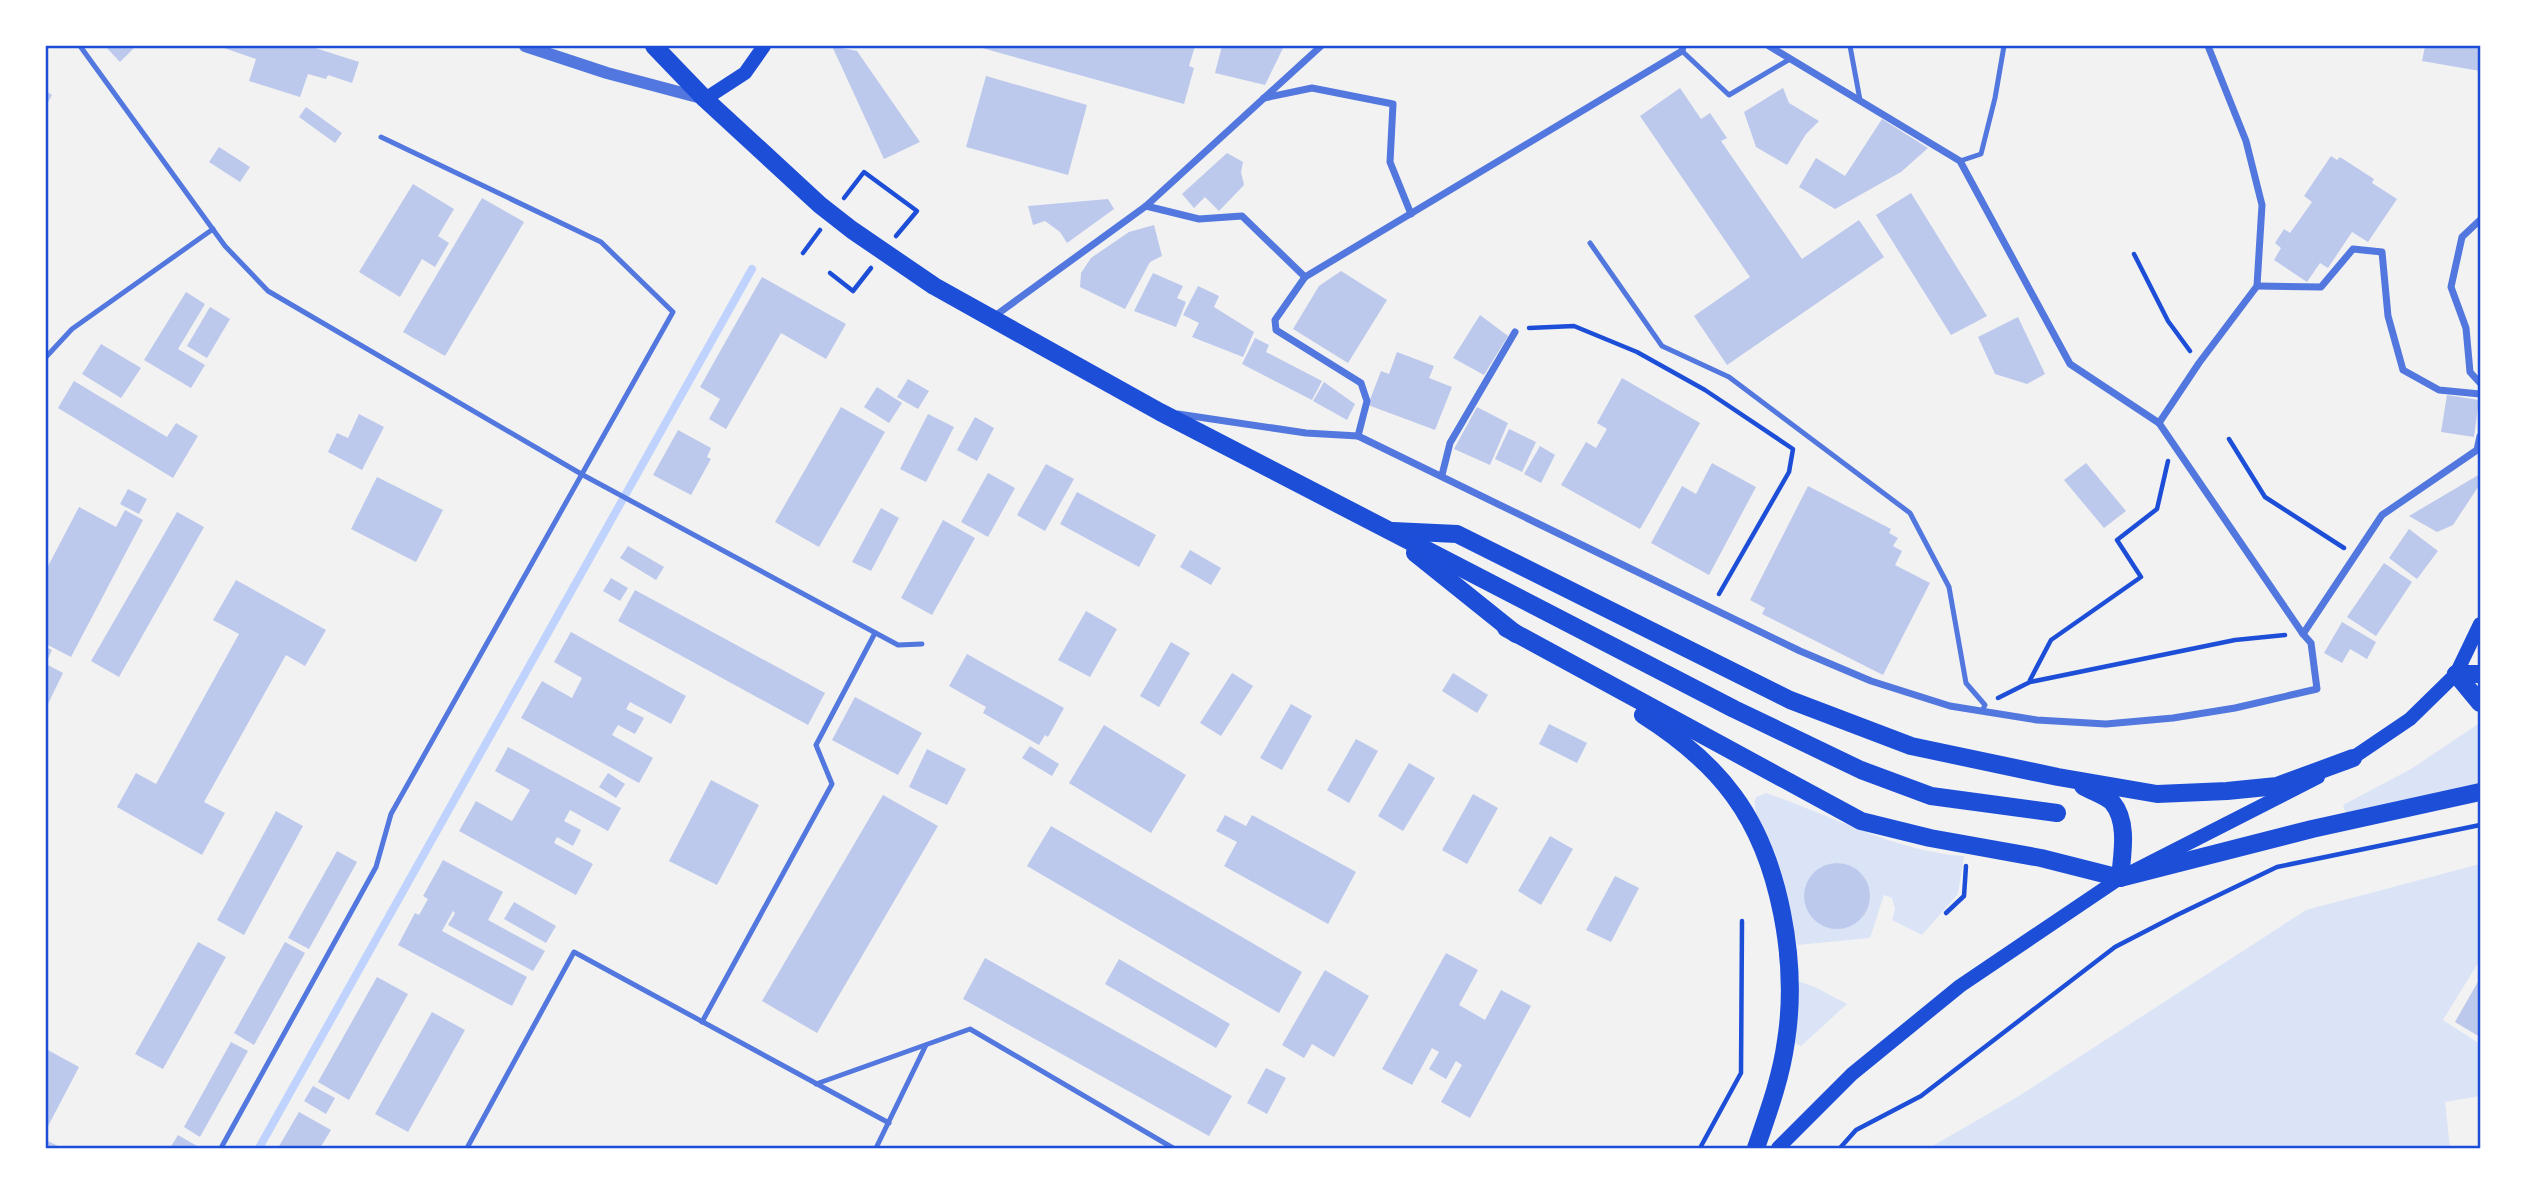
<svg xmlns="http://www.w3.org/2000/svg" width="2526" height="1194" viewBox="0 0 2526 1194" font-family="'Alegreya Sans',sans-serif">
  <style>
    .green { fill: #dbe4f7 }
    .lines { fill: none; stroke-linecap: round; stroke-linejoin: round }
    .stream { stroke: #bfd3fe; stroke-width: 8 }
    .building { fill: #bdc9ec }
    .path { stroke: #1d4ed8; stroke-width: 4.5 }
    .service { stroke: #5277de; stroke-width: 5 }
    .minor { stroke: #5277de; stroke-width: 7 }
    .tertiary { stroke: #5277de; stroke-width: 12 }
    .secondary { stroke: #1d4ed8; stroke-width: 14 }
    .primary { stroke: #1d4ed8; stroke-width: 18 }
    .neatline { fill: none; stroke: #1d4ed8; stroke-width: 2.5 }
  </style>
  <rect width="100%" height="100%" fill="#f2f2f2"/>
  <g class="green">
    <path d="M2478,724L2480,727V783L2350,814L2345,811L2343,805L2411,769Z"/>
    <path d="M1766,793C1832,815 1893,851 1964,856L1958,894L1922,935L1892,920L1895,909L1892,898L1884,895L1870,938L1797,945C1791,910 1785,876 1771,843C1764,828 1751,814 1756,797Z"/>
    <path d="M2480,864V960L2443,1020L2480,1044V1096L2445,1102L2450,1148H1929L2019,1096L2306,910Z"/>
    <path d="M1789,978L1815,987L1847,1004L1801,1046L1789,1041Z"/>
  </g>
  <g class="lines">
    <path class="stream" d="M259,1148L752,269"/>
  </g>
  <g class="building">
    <path d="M105,46H136L120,62Z"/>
    <path d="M225,46H309L359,62L352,83L328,75L326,79L308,74L300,97L249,81L256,59L224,48Z"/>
    <path d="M832,46L857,51L920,142L884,159Z"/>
    <path d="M975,46H1195L1189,66L1194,68L1184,104Z"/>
    <path d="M1222,46H1284L1265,85L1215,73Z"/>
    <path d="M2425,46H2480V71L2422,61Z"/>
    <path d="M986,76L1087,105L1068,175L966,147Z"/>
    <path d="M1680,88L1701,119L1710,113L1727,138L1721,141L1802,259L1859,220L1884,257L1727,365L1694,316L1750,277L1640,116Z"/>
    <path d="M1783,88L1789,103L1819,121L1806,134L1787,165L1756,147L1744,112Z"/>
    <path d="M46,91L52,95L46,106Z"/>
    <path d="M306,107L342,133L335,143L299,117Z"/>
    <path d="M1882,119L1928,148L1901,172L1835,209L1799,187L1816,158L1845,176Z"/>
    <path d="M219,147L250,167L240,182L209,162Z"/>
    <path d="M1227,153L1243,162L1241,172L1244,185L1219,211L1205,197L1194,208L1182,194Z"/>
    <path d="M2331,156L2337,160L2340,157L2374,179L2372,183L2397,199L2368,242L2352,232L2328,268L2320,263L2307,282L2274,260L2281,248L2275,243L2284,229L2290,233L2312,202L2304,196Z"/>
    <path d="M413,184L454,209L438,236L449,243L435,267L422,259L400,297L359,272Z"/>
    <path d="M1911,193L1987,316L1951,335L1876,215Z"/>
    <path d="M482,198L524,222L445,356L403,332Z"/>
    <path d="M1108,199L1114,209L1067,243L1060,232L1045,221L1033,225L1028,206Z"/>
    <path d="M1154,225L1162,256L1150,262L1125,309L1080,287L1081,273L1091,258L1129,232Z"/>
    <path d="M1341,271L1387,300L1348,363L1293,329L1319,286Z"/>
    <path d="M1153,273L1183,286L1177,298L1186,302L1176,327L1134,311Z"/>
    <path d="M762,277L846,324L826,359L781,333L726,429L709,419L720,399L700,387Z"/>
    <path d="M1198,286L1219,296L1214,307L1254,332L1243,357L1192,337L1199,323L1183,315Z"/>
    <path d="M186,292L205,304L178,349L205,365L191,388L144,360Z"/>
    <path d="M210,307L230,319L207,358L187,346Z"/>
    <path d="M1480,315L1508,336L1484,375L1453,358Z"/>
    <path d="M2018,317L2045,374L2027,384L1995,374L1978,337Z"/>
    <path d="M1255,338L1269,345L1266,352L1322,381L1312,400L1242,364Z"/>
    <path d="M101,344L141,368L121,398L82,374Z"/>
    <path d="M1397,352L1434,366L1429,378L1452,387L1435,430L1368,405L1381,371L1389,374Z"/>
    <path d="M1622,378L1700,423L1640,529L1561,485L1586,442L1596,448L1607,429L1597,423Z"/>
    <path d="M908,379L929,391L918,409L897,397Z"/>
    <path d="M74,381L167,437L176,423L198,436L173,478L58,408Z"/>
    <path d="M1324,382L1355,404L1347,420L1313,401Z"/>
    <path d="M877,387L902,403L889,423L864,407Z"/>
    <path d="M2447,395L2479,400L2474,437L2441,432Z"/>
    <path d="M841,407L885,432L819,547L775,522Z"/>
    <path d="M1477,407L1508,423L1490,465L1454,449Z"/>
    <path d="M359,414L384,427L362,470L328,452L337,433L348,438Z"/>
    <path d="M928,414L954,427L926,482L900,469Z"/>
    <path d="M975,417L994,428L977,461L957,450Z"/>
    <path d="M1509,429L1536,442L1522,472L1495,459Z"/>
    <path d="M678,430L711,448L707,457L711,459L691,495L653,475Z"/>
    <path d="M1540,446L1555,455L1541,483L1524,474Z"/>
    <path d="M1712,463L1756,487L1709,575L1651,543L1682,486L1696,494Z"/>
    <path d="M2086,463L2126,511L2104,528L2064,480Z"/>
    <path d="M1046,464L1074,479L1045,531L1017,515Z"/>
    <path d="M988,473L1015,488L988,537L961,522Z"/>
    <path d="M2480,474V484L2453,525L2437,532L2409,516Z"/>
    <path d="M377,477L443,510L416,562L351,529Z"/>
    <path d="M1808,486L1891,529L1889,533L1898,538L1893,546L1902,551L1895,565L1930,583L1883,675L1762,614L1765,608L1750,600Z"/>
    <path d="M128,489L147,499L139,514L120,504Z"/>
    <path d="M1077,492L1156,535L1139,567L1060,524Z"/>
    <path d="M79,507L116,527L125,510L143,520L71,657L46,644V570Z"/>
    <path d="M881,508L899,518L871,571L852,562Z"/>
    <path d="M177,512L204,527L119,677L91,661Z"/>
    <path d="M943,520L975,538L932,615L901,598Z"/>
    <path d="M2409,529L2438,551L2417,579L2389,558Z"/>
    <path d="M628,546L664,567L656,580L620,558Z"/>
    <path d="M1190,550L1221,568L1211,585L1180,567Z"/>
    <path d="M2384,563L2412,582L2376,636L2347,617Z"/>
    <path d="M611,578L628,588L620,601L603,591Z"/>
    <path d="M236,580L326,630L305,666L286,655L204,802L225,813L202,855L117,807L136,773L156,784L239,634L213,620Z"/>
    <path d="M635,590L825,693L808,725L618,621Z"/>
    <path d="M1086,611L1117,629L1090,677L1058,660Z"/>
    <path d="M2342,622L2376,642L2367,659L2350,649L2342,663L2324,653Z"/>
    <path d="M571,632L686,696L671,724L630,702L626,709L644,718L635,734L618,725L612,735L653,758L639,783L521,718L542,681L572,698L582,678L554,662Z"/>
    <path d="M1171,642L1190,653L1159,707L1140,696Z"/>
    <path d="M46,647L52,650L46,663Z"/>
    <path d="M967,654L1064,708L1048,737L1045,735L1039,745L983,713L986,707L949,686Z"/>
    <path d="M46,664L63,673L46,708Z"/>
    <path d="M1232,673L1253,686L1221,736L1200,723Z"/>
    <path d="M1453,673L1488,695L1477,713L1442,691Z"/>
    <path d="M855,697L922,733L898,775L832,740Z"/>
    <path d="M1291,704L1312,716L1282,770L1260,758Z"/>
    <path d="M1549,724L1587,743L1577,763L1539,744Z"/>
    <path d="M1104,725L1186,775L1151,833L1069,783Z"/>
    <path d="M1356,739L1378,751L1349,803L1327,790Z"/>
    <path d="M1030,746L1059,764L1052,776L1022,758Z"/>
    <path d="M508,747L621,808L608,831L570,810L564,821L581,830L573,846L557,837L554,843L593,864L576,895L459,831L476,801L512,821L530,790L495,771Z"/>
    <path d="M927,749L966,769L947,805L909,787Z"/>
    <path d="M1409,763L1435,778L1403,831L1378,816Z"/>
    <path d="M608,773L625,784L616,798L599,787Z"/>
    <path d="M711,780L759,805L717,885L669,861Z"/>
    <path d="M1473,794L1498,808L1467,864L1442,850Z"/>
    <path d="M883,795L938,826L817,1033L762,1001Z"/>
    <path d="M276,811L303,826L244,935L217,920Z"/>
    <path d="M1225,815L1246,826L1252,815L1356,872L1328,924L1224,866L1237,842L1216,831Z"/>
    <path d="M1051,826L1302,972L1279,1013L1027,866Z"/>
    <path d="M1550,836L1573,849L1541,905L1518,891Z"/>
    <path d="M337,851L357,862L309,949L288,938Z"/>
    <path d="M443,860L503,892L488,920L545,951L533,971L448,925L455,913L453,911L442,931L527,977L512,1006L398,945L415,913L419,915L428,899L423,896Z"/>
    <circle cx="1837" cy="896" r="33"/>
    <path d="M1615,876L1639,888L1611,942L1586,930Z"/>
    <path d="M514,902L556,926L546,943L504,919Z"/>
    <path d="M198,942L226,957L163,1069L135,1054Z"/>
    <path d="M285,942L305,953L254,1045L234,1033Z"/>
    <path d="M1446,953L1478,970L1459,1005L1485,1020L1501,990L1531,1006L1470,1118L1441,1102L1462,1065L1456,1061L1446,1079L1429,1069L1439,1052L1432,1048L1412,1085L1382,1069Z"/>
    <path d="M985,958L1232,1096L1209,1136L963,999Z"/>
    <path d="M1119,959L1230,1024L1216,1048L1105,984Z"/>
    <path d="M1325,970L1369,996L1334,1057L1312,1044L1304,1058L1282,1045Z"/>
    <path d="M377,977L408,994L349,1100L318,1082Z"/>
    <path d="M2480,978V1037L2455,1022Z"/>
    <path d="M432,1012L465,1030L408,1132L375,1114Z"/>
    <path d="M231,1042L248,1051L200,1137L184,1127Z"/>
    <path d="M46,1049L79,1067L46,1130Z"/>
    <path d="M1266,1068L1286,1078L1267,1114L1247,1103Z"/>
    <path d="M313,1086L335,1098L326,1114L304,1101Z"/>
    <path d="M299,1112L331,1130L320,1148H278Z"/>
    <path d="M178,1135L197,1146L196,1148H170Z"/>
    <path d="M46,1140L62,1148H46Z"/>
  </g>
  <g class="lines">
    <g class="path">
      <path d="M844,198L864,172L917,211L896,236"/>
      <path d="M803,253L820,230"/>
      <path d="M2134,254L2168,321L2190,351"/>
      <path d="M830,273L853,291L871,268"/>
      <path d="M1529,328L1574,326L1637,352L1705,390L1793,449L1789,472L1719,594"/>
      <path d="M2229,439L2265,497L2344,548"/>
      <path d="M2030,680L2051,640L2141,577L2117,540L2157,509L2168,461"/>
      <path d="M1998,698L2030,682L2235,640L2285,635"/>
      <path d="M1946,913L1964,896L1966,866"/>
      <path d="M1700,1148L1741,1073L1742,921"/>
      <path d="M1840,1148L1856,1130L1921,1096L2115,947L2177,915L2277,867L2480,825"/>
    </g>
    <g class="service">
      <path d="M80,46L225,246L268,291L583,475L898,645L922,644"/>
      <path d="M1850,46L1860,100"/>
      <path d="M1682,51L1729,95L1790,59"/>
      <path d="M1960,161L1981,154L1995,98L2004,46"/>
      <path d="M1590,243L1662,346L1729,377L1910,513L1949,587L1966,683L1985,705L1982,711"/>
      <path d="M46,357L72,329L213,229"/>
      <path d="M702,1022L832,784L816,745L875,633"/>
      <path d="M816,1084L970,1029L1173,1148"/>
      <path d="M221,1148L376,867L391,814L673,312L601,242L381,137"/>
      <path d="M467,1148L574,952L889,1123"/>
      <path d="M876,1148L926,1045"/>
    </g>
    <g class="minor">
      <path d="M1769,46L1960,161L2070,364L2159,423L2303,634"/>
      <path d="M1264,98L1312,88L1393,104L1390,162L1411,214"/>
      <path d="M1146,206L1199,219L1242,216L1305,277"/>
      <path d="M2480,220L2462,237L2451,287L2466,328L2470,372L2480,383"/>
      <path d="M2257,286L2321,287L2353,249L2382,252L2388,316L2403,370L2439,390L2480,394"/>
      <path d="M992,318L1146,206L1321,46"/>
      <path d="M1178,414L1306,433L1358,436L1800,651L1871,681L1950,706L2037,720L2106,724L2173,718L2235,708L2317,689L2311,643L2303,634L2382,515L2477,450L2480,436"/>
      <path d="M2159,423L2199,363L2257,286L2262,205L2246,141L2208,46"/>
      <path d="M1358,436L1367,401L1361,383L1276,330L1275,320L1305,277L1682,51L1683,46"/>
      <path d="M1442,475L1450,443L1515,332"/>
    </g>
    <path class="tertiary" d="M525,46L607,73L705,99"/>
    <g class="secondary">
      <path d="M705,99L745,73L764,46"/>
      <path d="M2345,763L2410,719L2456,674L2480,624"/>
      <path d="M1778,1148L1852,1074L1960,986L2120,878L2318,777"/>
    </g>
    <g class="primary">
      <path d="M654,46L705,99L820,205L852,230L934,286L1160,412L1734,709L1861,770L1931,796L2057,813"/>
      <path d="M1393,531L1457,534L1790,700L1911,746L2058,777L2157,794L2227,791L2277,786L2353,758"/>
      <path d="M1415,553L1516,634"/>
      <path d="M1506,628L1861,821L1930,838L2041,858L2120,878L2312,829L2480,792"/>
      <path d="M2456,674L2480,703"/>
      <path d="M2456,674H2480"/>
      <path d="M1643,715C1676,736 1711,764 1734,796C1781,860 1798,964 1786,1041C1781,1078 1768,1113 1756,1148"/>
      <path d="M2083,786C2091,791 2105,795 2112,802C2129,822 2122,855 2120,878"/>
    </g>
  </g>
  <rect width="2526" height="1194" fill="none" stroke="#ffffff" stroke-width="94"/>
  <rect x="47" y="47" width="2432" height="1100" class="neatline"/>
</svg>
